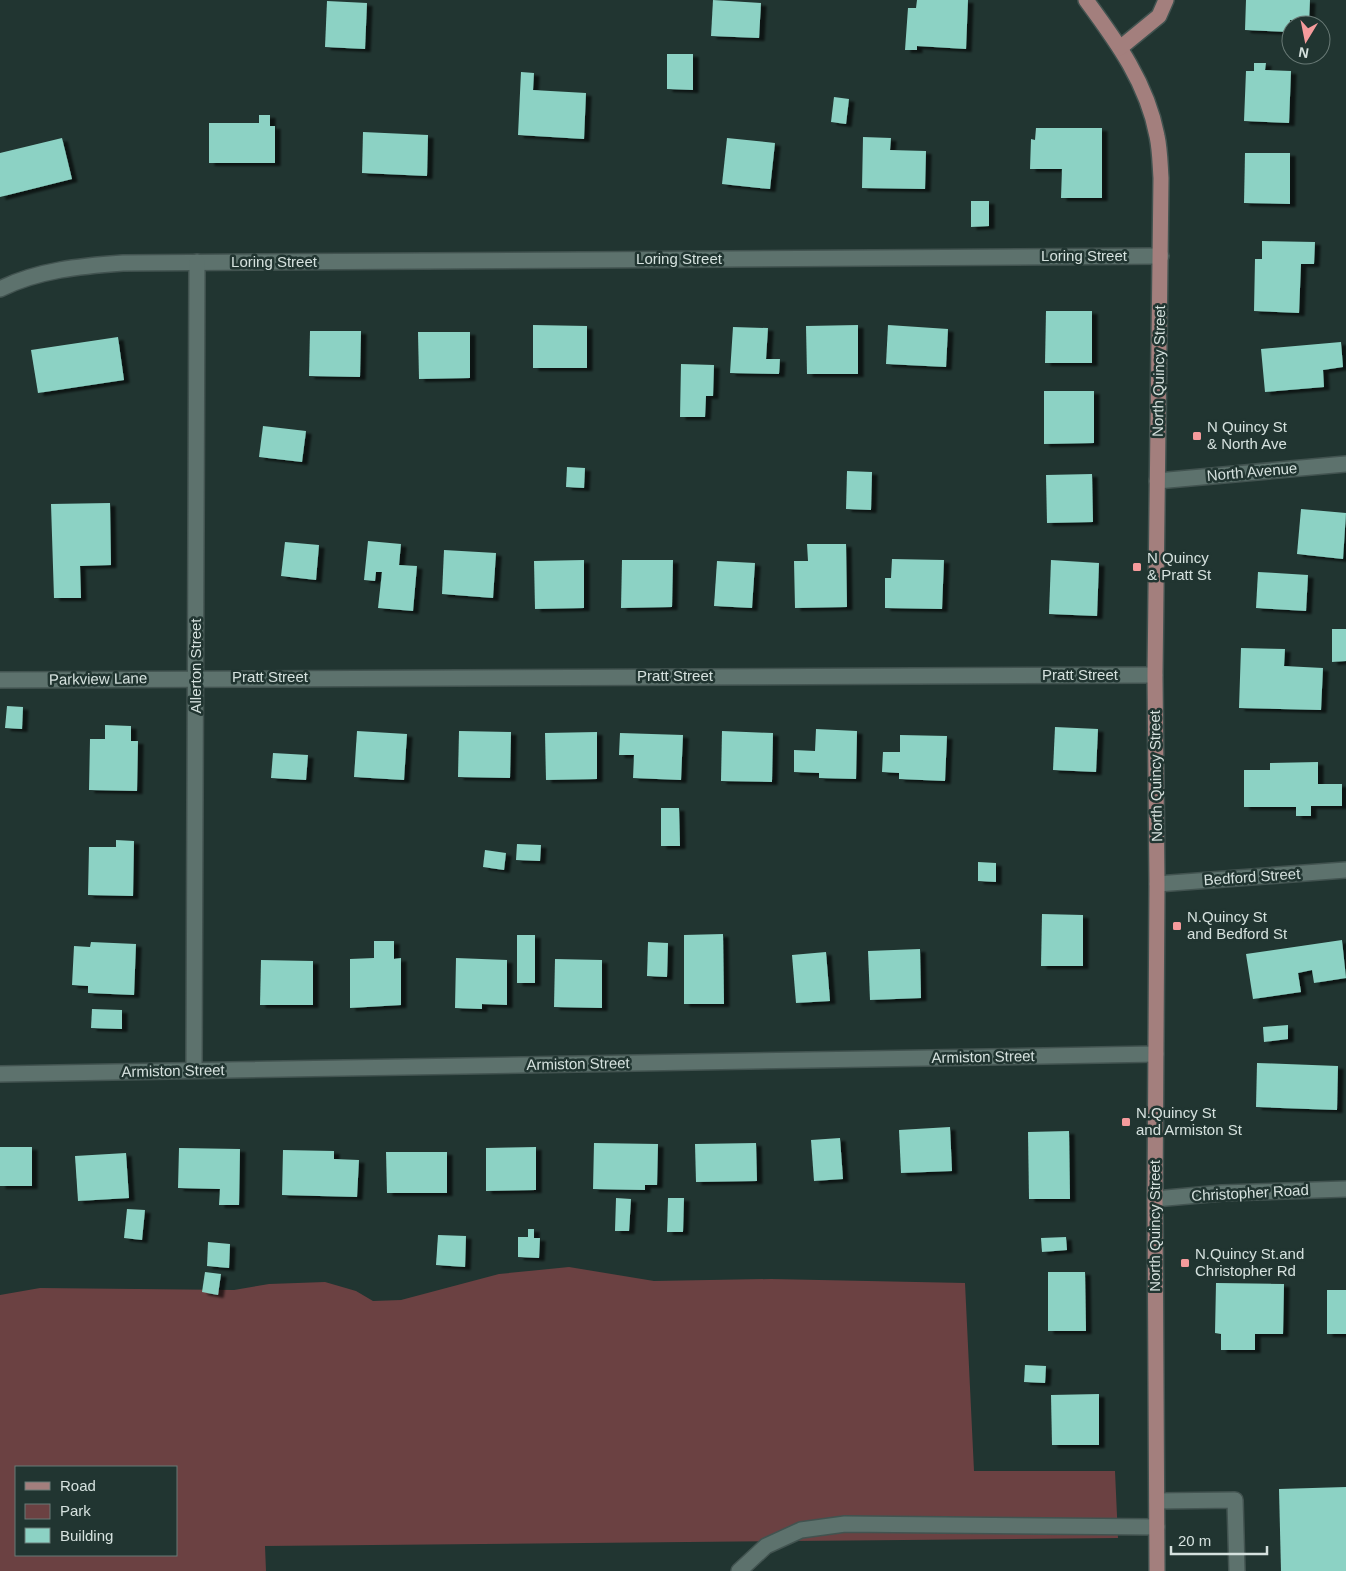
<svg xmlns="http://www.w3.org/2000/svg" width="1346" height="1571" viewBox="0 0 1346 1571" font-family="Helvetica,sans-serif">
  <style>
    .green { fill: #6b4142; fill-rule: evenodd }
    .building { fill: #8cd2c4; filter: url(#shadow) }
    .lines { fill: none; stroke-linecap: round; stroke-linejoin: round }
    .minor-casing { stroke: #425350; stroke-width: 18 }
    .major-casing { stroke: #425350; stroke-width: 18 }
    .minor { stroke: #5d726d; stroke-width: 15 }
    .major { stroke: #a37f7d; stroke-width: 15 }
    .poi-dot { fill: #f59b9c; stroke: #213531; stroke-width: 2 }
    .labels { text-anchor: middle; stroke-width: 5; stroke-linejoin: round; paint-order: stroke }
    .street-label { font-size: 15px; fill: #d5e1de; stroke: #213531 }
    .poi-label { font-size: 15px; fill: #d5e1de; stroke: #213531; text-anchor: start }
  </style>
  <defs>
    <filter id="shadow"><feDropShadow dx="5.5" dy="3" stdDeviation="1" flood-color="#0009"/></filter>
  </defs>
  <rect width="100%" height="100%" fill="#213531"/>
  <path class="green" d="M569,1267L654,1281L771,1279L965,1283L974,1471H1115L1118,1538L265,1546L266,1571H0V1295L40,1288L234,1290L269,1284L325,1282L356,1291L373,1301L401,1300L499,1274ZM16,1467H176V1555H16Z"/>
  <g class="building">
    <path d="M713,0L761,3L759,38L711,36Z"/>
    <path d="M917,0H968L966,49L917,46V50H905L908,8H916Z"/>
    <path d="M1246,0H1310L1309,21L1290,20L1289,32L1245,30Z"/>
    <path d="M327,1L367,3L365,49L325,47Z"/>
    <path d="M667,54H693V90L667,89Z"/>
    <path d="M1254,63H1266L1265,70L1291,71L1289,123L1244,121L1246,71H1254Z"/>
    <path d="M521,72L534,73L533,90L586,93L584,139L518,135Z"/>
    <path d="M834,97L849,99L846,124L831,122Z"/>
    <path d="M259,115H270V126H275V163H209V123H259Z"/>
    <path d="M1036,128H1102V198H1061L1062,169H1030L1031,139L1035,140Z"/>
    <path d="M363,132L428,135L427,176L362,173Z"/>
    <path d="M863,137L891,138L890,150L926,151L925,189L862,188Z"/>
    <path d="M62,138L72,179L0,197V153Z"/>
    <path d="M727,138L775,143L770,189L722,184Z"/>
    <path d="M1245,153H1290V204L1244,203Z"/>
    <path d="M971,201H989V226L971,227Z"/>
    <path d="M1262,241L1315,242L1314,264H1301L1299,313L1254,311L1255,259H1262Z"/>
    <path d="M1046,311H1092V363H1045Z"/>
    <path d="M533,325L587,326V368H533Z"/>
    <path d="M858,325V374H807L806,326Z"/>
    <path d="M888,325L948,329L946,367L886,364Z"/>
    <path d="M733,327L768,328L766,359H780L779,374L730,373Z"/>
    <path d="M310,331H361L360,377L309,376Z"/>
    <path d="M418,332H470V378L419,379Z"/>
    <path d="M118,337L124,380L38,393L31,350Z"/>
    <path d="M1341,342L1343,367L1323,370L1324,387L1265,392L1261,349Z"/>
    <path d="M681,364L714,365L713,396H706L705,417H680Z"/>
    <path d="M1044,391H1094V443L1044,444Z"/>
    <path d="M263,426L306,431L302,462L259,457Z"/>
    <path d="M567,467L585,468L584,488L566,487Z"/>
    <path d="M847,471L872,472L871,510L846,509Z"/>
    <path d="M1092,474L1093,522L1047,523L1046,475Z"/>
    <path d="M110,503L111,565L80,566L81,598H54L51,504Z"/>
    <path d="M1301,509L1346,513L1343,559L1297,554Z"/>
    <path d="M368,541L401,544L399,565L417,566L413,611L378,608L382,572H376L375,581L364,580Z"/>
    <path d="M285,542L319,545L316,580L281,576Z"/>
    <path d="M807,544H846L847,607L795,608L794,561H808Z"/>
    <path d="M444,550L496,553L493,598L442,594Z"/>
    <path d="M892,559L944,560L942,609L885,608V578H891Z"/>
    <path d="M584,560V608L535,609L534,561Z"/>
    <path d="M622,560H673L672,607L621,608Z"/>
    <path d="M1051,560L1099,563L1097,616L1049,614Z"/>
    <path d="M717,561L755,563L752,608L714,606Z"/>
    <path d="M1258,572L1308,575L1306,611L1256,608Z"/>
    <path d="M1332,629H1346V661L1332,662Z"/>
    <path d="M1241,648L1285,649L1284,666L1323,668L1321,710L1239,708Z"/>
    <path d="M7,706L23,707L22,729L5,728Z"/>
    <path d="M105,725L131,726V741H138L137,791L89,790L90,739H105Z"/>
    <path d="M1055,727L1098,729L1096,772L1053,770Z"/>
    <path d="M816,729L857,731L856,779L819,778V773L794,772V750L815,751Z"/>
    <path d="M357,731L407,734L404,780L354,777Z"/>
    <path d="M459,731L511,732L510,778L458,777Z"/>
    <path d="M722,731L773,733L772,782L721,781Z"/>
    <path d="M597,732V779L546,780L545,733Z"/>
    <path d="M620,733L683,735L681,780L633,778L634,755H619Z"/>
    <path d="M900,735L947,736L945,781L899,779V773L882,772L883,752H900Z"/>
    <path d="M273,753L308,755L306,780L271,778Z"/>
    <path d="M1318,762V784H1342V806H1311V816H1296V807H1244V770H1270V763Z"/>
    <path d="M661,808H679L680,846H661Z"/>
    <path d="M116,840L134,841L133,896L88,895L89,847H116Z"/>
    <path d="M517,844L541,845L540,861L516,860Z"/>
    <path d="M485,850L506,853L504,870L483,867Z"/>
    <path d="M978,862L996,863V882L978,881Z"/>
    <path d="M1042,914L1083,915V966H1041Z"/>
    <path d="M723,934L724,1004H684V935Z"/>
    <rect x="517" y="935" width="18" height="48"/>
    <path d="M1342,940L1346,978L1314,983L1312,970L1298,973L1301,992L1253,999L1246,954Z"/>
    <path d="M374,941H394V959L401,958V1005L350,1008V959L374,958Z"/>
    <path d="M91,942L136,944L134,995L88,993V986L72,985L74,946L90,947Z"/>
    <path d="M648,942L668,943L667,977L647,976Z"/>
    <path d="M920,949L921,998L870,1000L868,951Z"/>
    <path d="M826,952L830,1001L796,1003L792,955Z"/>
    <path d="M456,958L507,960V1005L482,1004V1009L455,1008Z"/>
    <path d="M555,959L602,960V1008L554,1007Z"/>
    <path d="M261,960L313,961V1005H260Z"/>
    <path d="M92,1009L122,1010V1029L91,1028Z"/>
    <path d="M1288,1025V1039L1264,1042L1263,1027Z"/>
    <path d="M1257,1063L1338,1066L1337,1110L1256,1107Z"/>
    <path d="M950,1127L952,1171L901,1173L899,1130Z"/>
    <path d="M1069,1131L1070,1199H1029L1028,1132Z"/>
    <path d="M840,1138L843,1179L814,1181L811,1140Z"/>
    <path d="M594,1143L658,1144L657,1185H645V1190L593,1189Z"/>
    <path d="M756,1143L757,1181L696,1182L695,1144Z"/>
    <rect x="0" y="1147" width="32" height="39"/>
    <path d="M536,1147V1190L486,1191V1148Z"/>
    <path d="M179,1148L240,1149L239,1205H219L220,1189L178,1188Z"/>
    <path d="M283,1150L334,1151V1159L359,1160L357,1197L282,1195Z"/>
    <path d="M386,1152H447V1193H387Z"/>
    <path d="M126,1153L129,1198L78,1201L75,1156Z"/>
    <path d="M616,1198L631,1199L629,1231H615Z"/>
    <path d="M668,1198H684L683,1232H667Z"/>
    <path d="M127,1209L145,1210L142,1240L124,1238Z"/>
    <path d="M528,1229H534V1238H540L539,1258L518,1257V1237H528Z"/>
    <path d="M438,1235L466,1236L465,1267L436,1265Z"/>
    <path d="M1066,1237L1067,1250L1042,1252L1041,1238Z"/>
    <path d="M208,1242L230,1244L229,1268L207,1266Z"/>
    <path d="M205,1272L221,1274L218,1295L202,1292Z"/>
    <path d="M1048,1272H1085L1086,1331H1048Z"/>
    <path d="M1216,1283L1284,1284L1283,1334H1255V1350H1221V1334L1215,1333Z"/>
    <rect x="1327" y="1290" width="19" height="44"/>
    <path d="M1025,1365L1046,1366L1045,1383L1024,1382Z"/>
    <path d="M1099,1394V1445H1052L1051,1395Z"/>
    <path d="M1346,1487V1571H1281L1279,1489Z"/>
  </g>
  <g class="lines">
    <defs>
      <g id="minor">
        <path d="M0,289C38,270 81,266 123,263L1161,256"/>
        <path d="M1157,481L1346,464"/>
        <path d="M0,680L1155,675"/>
        <path d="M1157,884L1346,870"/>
        <path d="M194,1070L197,262"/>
        <path d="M0,1074L1156,1054"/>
        <path d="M1155,1199L1222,1193L1346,1189"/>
        <path d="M1157,1501L1235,1500L1237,1571"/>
        <path d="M739,1571L766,1546L801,1530L845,1524L1157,1527"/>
      </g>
      <g id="major">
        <path d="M1086,0C1117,42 1147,83 1157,136C1160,150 1160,164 1161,178L1155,675L1157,884L1155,1199L1157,1571"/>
        <path d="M1120,48L1159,16L1166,0"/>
      </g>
    </defs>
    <use href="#minor" class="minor-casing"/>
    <use href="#major" class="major-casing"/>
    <use href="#minor" class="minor"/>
    <use href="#major" class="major"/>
  </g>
  <g class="poi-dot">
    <rect x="1192" y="431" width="10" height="10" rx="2.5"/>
    <rect x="1132" y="562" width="10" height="10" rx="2.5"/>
    <rect x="1172" y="921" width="10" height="10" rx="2.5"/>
    <rect x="1121" y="1117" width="10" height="10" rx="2.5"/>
    <rect x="1180" y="1258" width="10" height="10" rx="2.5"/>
  </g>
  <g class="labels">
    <g class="street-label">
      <text x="1084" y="261">Loring Street</text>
      <text x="679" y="264">Loring Street</text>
      <text x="274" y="267">Loring Street</text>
      <text transform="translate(1159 371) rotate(-89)" y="5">North Quincy Street</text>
      <text transform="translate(1252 472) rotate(-5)" y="5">North Avenue</text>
      <text transform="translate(196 666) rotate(-90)" y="5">Allerton Street</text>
      <text x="1080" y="680">Pratt Street</text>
      <text x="675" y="681">Pratt Street</text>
      <text x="270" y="682">Pratt Street</text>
      <text transform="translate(98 679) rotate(-1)" y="5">Parkview Lane</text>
      <text transform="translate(1156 776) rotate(-91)" y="5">North Quincy Street</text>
      <text transform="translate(1252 877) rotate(-4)" y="5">Bedford Street</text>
      <text transform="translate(983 1057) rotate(-1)" y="5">Armiston Street</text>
      <text transform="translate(578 1064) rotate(-1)" y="5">Armiston Street</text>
      <text transform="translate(173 1071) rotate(-1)" y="5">Armiston Street</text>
      <text transform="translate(1250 1193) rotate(-3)" y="5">Christopher Road</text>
      <text transform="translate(1155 1226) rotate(-90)" y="5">North Quincy Street</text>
    </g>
    <g class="poi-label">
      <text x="1207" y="432">N Quincy St<tspan x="1207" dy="17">&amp; North Ave</tspan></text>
      <text x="1147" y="563">N Quincy<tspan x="1147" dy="17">&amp; Pratt St</tspan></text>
      <text x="1187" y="922">N.Quincy St<tspan x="1187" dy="17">and Bedford St</tspan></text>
      <text x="1136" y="1118">N.Quincy St<tspan x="1136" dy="17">and Armiston St</tspan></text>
      <text x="1195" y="1259">N.Quincy St.and<tspan x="1195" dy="17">Christopher Rd</tspan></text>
    </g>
  </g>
  <rect x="15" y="1466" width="162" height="90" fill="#213531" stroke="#697a76"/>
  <rect x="25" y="1482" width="25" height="8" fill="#a37f7d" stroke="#697a76"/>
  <text x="60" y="1491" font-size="15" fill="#d5e1de">Road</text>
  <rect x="25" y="1504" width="25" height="15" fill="#6b4142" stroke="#697a76"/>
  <text x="60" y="1516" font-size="15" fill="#d5e1de">Park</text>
  <rect x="25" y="1528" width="25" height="15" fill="#8cd2c4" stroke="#697a76"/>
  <text x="60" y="1541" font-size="15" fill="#d5e1de">Building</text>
  <g transform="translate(1306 40) rotate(190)"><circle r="24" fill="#213531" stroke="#697a76"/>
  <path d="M0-4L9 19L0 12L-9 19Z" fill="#f59b9c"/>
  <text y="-8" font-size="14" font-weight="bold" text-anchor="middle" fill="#d5e1de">N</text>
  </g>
  <path d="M1171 1546v8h96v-8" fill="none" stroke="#d5e1de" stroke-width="2.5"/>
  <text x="1178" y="1546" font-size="15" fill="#d5e1de" stroke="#213531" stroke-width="4" paint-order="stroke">20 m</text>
</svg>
